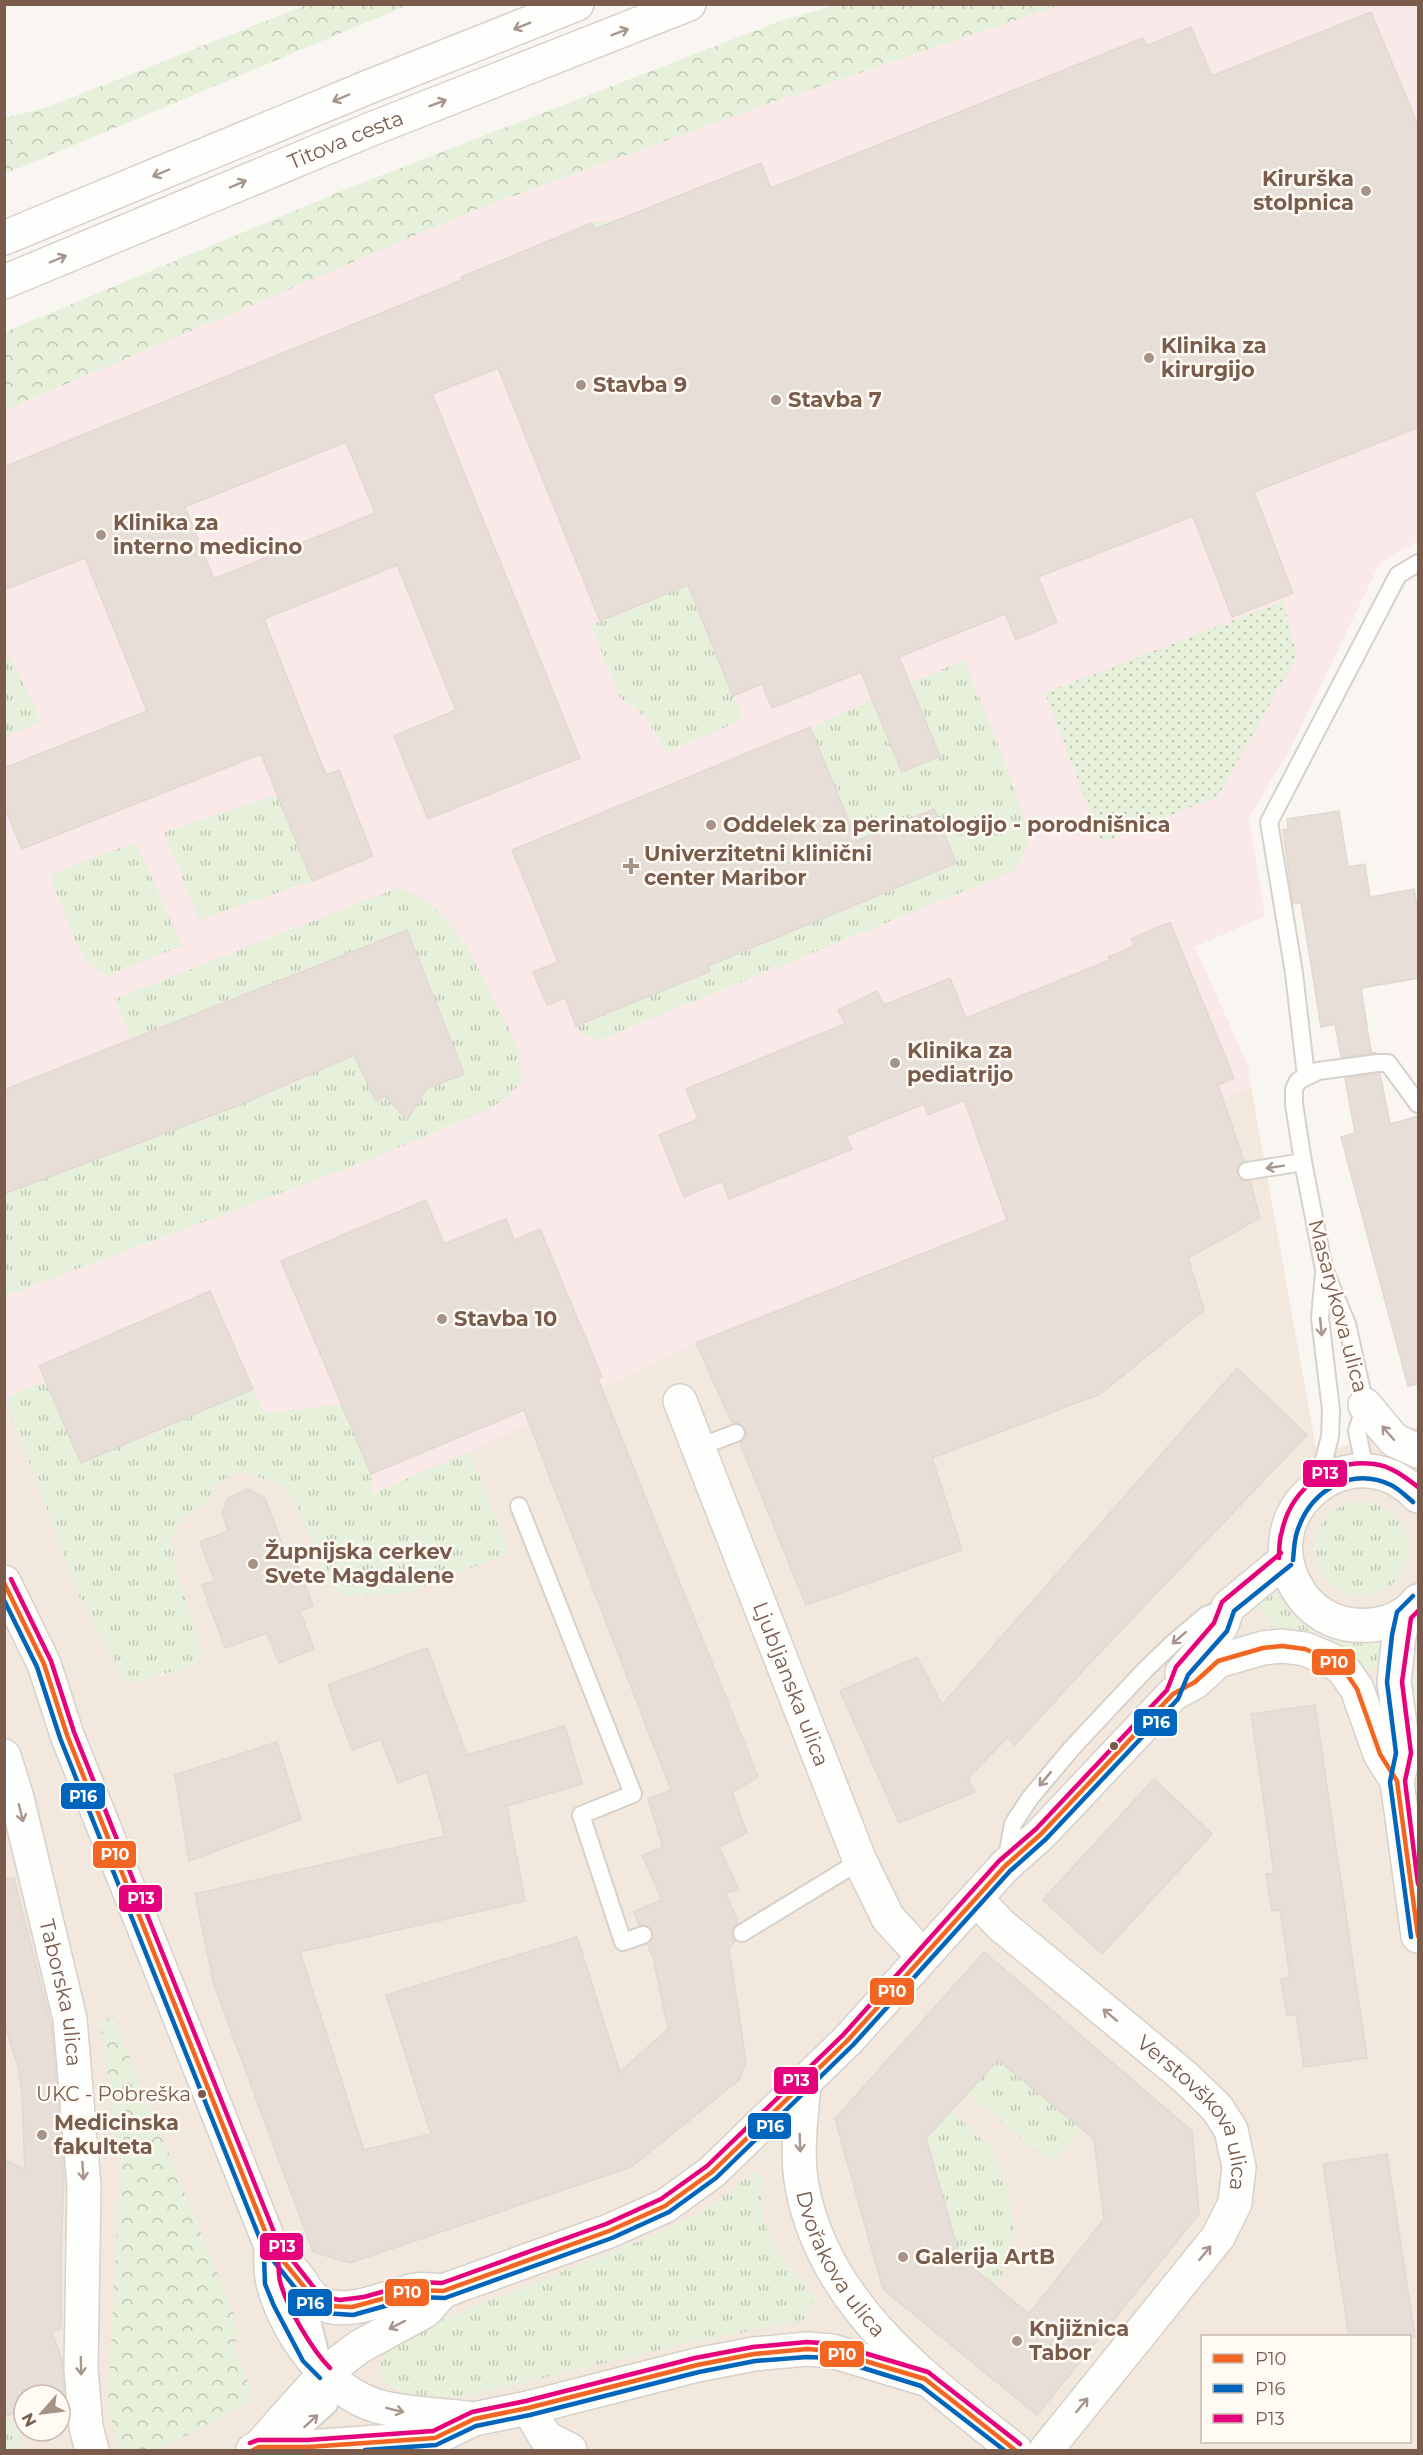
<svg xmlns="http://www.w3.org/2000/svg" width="1423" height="2455" viewBox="0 0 1423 2455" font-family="Montserrat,sans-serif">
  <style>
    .residential { fill: #f2e8de; fill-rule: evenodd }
    .medical { fill: #fae9e9 }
    .grass { fill: url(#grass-tufts) }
    .forest { fill: url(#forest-crowns) }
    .park { fill: url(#park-dots) }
    .building { fill: #e6ded7; stroke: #e2d8d2; stroke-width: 1.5; fill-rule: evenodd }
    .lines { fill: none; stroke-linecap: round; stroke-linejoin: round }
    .service-casing { stroke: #d7d1cb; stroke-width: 20 }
    .minor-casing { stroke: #d7d1cb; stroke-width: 36 }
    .tertiary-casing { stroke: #d7d1cb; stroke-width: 36 }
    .secondary-casing { stroke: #d9d2cb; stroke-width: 36 }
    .service { stroke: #fefefd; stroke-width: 16 }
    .minor { stroke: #fefefd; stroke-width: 33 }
    .tertiary { stroke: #fefefd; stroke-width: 33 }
    .secondary { stroke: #fefefd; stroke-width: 33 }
    .bus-1-casing { stroke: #fffaf3; stroke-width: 9 }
    .bus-2-casing { stroke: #fffaf3; stroke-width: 9 }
    .bus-3-casing { stroke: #fffaf3; stroke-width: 9 }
    .bus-1 { stroke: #f26522; stroke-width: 4.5 }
    .bus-2 { stroke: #0065bd; stroke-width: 4.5 }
    .bus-3 { stroke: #e5007d; stroke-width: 4.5 }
    .oneway { stroke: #a8958b }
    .poi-dot { fill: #a69286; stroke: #fffaf3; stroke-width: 2 }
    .bus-dot { fill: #7a5c4d; stroke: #fffaf3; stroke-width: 2 }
    .labels { text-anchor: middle; stroke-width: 5; stroke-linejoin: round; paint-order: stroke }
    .bus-label { font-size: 20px; fill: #7a5c4d; stroke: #fffaf3; text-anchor: end }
    .street-label { font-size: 21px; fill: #7a5c4d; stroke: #fffaf3 }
    .poi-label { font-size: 21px; font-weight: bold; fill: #7a5c4d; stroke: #fffaf3; text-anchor: start }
    .line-badge { stroke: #fffaf3; stroke-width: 2 }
    .badge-label { font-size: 16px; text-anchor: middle; font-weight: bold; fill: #fff }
  </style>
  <defs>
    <pattern id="grass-tufts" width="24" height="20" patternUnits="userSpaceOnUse" patternTransform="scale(1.5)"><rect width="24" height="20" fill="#e7f0db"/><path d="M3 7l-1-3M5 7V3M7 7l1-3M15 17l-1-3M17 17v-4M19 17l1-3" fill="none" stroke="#c0c6b4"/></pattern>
    <pattern id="forest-crowns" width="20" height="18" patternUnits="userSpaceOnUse" patternTransform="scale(1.5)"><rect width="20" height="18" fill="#e7f0db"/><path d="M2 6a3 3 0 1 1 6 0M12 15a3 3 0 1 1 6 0" fill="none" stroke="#c0c6b4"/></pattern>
    <pattern id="park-dots" width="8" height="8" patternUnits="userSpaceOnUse" patternTransform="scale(1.5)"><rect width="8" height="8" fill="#e7f0db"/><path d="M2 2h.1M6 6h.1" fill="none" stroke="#c0c6b4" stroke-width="1.8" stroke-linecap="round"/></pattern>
  </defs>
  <rect width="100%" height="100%" fill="#f9f5f0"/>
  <path class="residential" d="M1251,1087L1317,1453L1418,1427V2450H5L4,1410L9,1409L127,1684L175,1672L197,1665L175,1565L172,1539L176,1526L210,1498L216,1485L235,1472L243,1471L282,1487L297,1505L307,1526L508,1553L470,1451L696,1343L1007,1219L969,1115L1223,1099ZM1202,2336H1410V2442H1202ZM24,2395H60V2431H24Z"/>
  <path class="medical" d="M1060,5H1418V541L1380,563L1288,753L1249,817L1265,916L1195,947L1249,1068L1251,1087L1223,1099L969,1114L1007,1220L696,1343L471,1450L509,1553L403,1594L346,1596L335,1590L326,1577L297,1505L283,1487L243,1471L235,1472L216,1485L210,1498L176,1526L172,1539L175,1565L202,1654L197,1665L127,1684L82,1603L9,1410H5V409L475,210L756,108Z"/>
  <g class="grass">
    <path d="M621,219L769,582L698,610L743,720L666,752L648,722L637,709L620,698L591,625L732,567L592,223Z"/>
    <path d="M11,656L40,721L5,737V659Z"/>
    <path d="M964,660L1004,759L1022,812L1028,840L1022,860L1014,871L596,1041L580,1032L576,1026L710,971L685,912L739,953L956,863L934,810L857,841L810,727Z"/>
    <path d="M277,795L312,881L199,920L164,832Z"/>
    <path d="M136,842L182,946L105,977L82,956L49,875Z"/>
    <path d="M397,888C448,900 477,964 498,1007C506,1023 516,1041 520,1058C521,1066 521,1074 521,1082L509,1095L491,1108L374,1158L5,1296V1194L242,1104L363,1051L379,1083L370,1088L375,1101L387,1095L398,1110C412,1113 419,1107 418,1092L464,1074L407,930L131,1039L115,999Z"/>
    <path d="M46,1381L253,1389L265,1413L341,1404L371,1474L372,1494L470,1451L509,1553L403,1594L346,1596L335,1590L326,1577L297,1505L283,1487L243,1471L235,1472L216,1485L210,1498L176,1526L172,1539L175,1565L202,1654L197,1665L127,1684L82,1603L9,1409L7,1397Z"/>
    <circle cx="1361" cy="1549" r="47"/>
    <path d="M1274,1588C1298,1634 1331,1647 1381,1643L1383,1667L1359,1672L1274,1633L1269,1621L1257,1606Z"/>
    <path d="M998,2060L1081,2129L1053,2164L967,2093Z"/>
    <path d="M951,2111L990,2147L1007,2186L1014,2231L1004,2271L994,2286L960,2257L926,2138Z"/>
    <path d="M754,2172L762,2176L763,2179C755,2233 781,2260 816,2296L805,2320L698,2341L466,2396C438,2398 406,2399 383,2381L379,2366L389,2347L423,2327L662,2232L699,2214Z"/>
    <path d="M15,2416L22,2450H5V2420Z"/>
  </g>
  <g class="forest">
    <path d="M306,5H408L5,174V118L48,107Z"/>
    <path d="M836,5H1060L756,108L475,210L5,410V332L349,188L780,21Z"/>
    <path d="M113,2016L235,2317L238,2332L234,2349L252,2391L247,2404L158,2450H118L108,2403L120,2175L113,2104L100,2023Z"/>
  </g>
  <g class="park">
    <path d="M1283,601L1297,656L1218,796L1102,843L1045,693Z"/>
    <path d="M1418,1663V1734L1413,1684Z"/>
  </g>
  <g class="building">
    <path d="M1371,12L1419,128V427L1254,492L1293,593L1232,617L1193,516L1038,577L1057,622L1016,640L1005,614L899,657L940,756L902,772L861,672L772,708L762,684L733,696L688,585L600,621L498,368L432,394L580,758L428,819L394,736L456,710L397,565L264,619L326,775L339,770L373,856L312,881L261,754L22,849L4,806V768L147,711L85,558L4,590V467L462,280L461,277L592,223L595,229L761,163L771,188L1143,38L1146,46L1191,27L1212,76ZM346,442L375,513L214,579L185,507Z"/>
    <path d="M810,727L857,841L934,809L956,863L708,966L710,971L576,1026L565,998L547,1005L533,972L558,962L512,850Z"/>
    <path d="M1339,811L1348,867L1365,864L1370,897L1414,889L1419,917V978L1361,988L1371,1052L1376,1053L1341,1057L1335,1024L1321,1027L1301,903L1293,904L1283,830L1288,829L1287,819Z"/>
    <path d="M1170,922L1234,1078L1218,1085L1244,1161L1237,1167V1173L1243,1181H1250L1260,1218L1188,1258L1204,1310L1100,1394L932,1458L962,1550L806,1605L740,1443L746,1435V1429L738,1423H732L696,1343L1007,1220L964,1100L928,1115L924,1104L846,1136L852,1149L729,1199L722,1181L684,1197L659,1135L698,1119L686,1089L845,1024L838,1010L877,991L884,1005L950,978L966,1018L1110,960L1108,957L1134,946L1131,939Z"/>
    <path d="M407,930L464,1074L426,1089L407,1120L385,1096L376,1101L354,1055L242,1104L4,1194V1090Z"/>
    <path d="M1380,1074L1390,1124L1419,1116V1384L1408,1386L1341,1137L1355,1133L1345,1078Z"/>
    <path d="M426,1200L444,1244L506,1219L514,1240L540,1229L602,1377L598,1379L758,1777L732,1792L747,1833L719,1847L739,1890L726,1893L738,1923L733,1929L732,1934L735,1941L729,1949L746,2061L740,2079L631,2167L350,2263L313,2252L214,1985L195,1894L445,1836L427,1772L398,1783L381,1739L352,1750L328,1685L427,1648L467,1755L565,1726L582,1784L507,1806L525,1901L300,1952L364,2150L431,2134L386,1995L577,1937L620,2072L668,2029L653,1957L647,1944L653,1938V1932L649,1927L639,1925L634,1911L662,1900L642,1855L663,1847L648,1799L671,1790L524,1410L371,1474L281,1261Z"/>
    <path d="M210,1291L253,1389L81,1463L39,1366Z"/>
    <path d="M1237,1368L1307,1435L1089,1664L1015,1745L1007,1738L968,1778L975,1792L899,1823L840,1691L917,1657L942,1705Z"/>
    <path d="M248,1489L265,1498L283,1547L290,1544L313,1606L300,1611L314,1649L279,1663L267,1633L225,1648L202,1585L215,1581L200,1542L228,1531L222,1513L228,1498Z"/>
    <path d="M1315,1705L1367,2058L1304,2067L1296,2014L1287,2016L1281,1979L1290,1977L1280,1910L1272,1911L1266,1874L1274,1873L1251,1714Z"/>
    <path d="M277,1742L301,1819L189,1861L175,1775Z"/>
    <path d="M1154,1779L1212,1834L1102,1954L1043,1900Z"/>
    <path d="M14,1878L52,2028L64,2177L61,2252V2328L52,2332L62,2360L64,2394L24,2395V2409L4,2417V2159L25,2170L22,2095L18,2067L4,2022V1879Z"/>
    <path d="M984,1952L1192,2131L1199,2214L1037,2415L883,2289L835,2119ZM998,2060L1094,2139L1104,2219L1029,2314L960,2257L926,2138Z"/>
    <path d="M1387,2154L1415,2337H1349L1323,2164Z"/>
  </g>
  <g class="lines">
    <defs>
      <g id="service">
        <path d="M1306,1076L1294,973L1269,822L1398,575L1418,563"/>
        <path d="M1247,1171L1303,1162"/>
        <path d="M699,1447L736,1433"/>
        <path d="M1365,1470L1357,1431L1365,1405L1347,1324L1324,1269L1303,1162L1294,1104V1089L1298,1081L1318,1071L1378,1063H1388L1418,1104"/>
        <path d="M1318,1485L1330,1436L1331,1410L1320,1318L1324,1273"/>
        <path d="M519,1506L633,1794L581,1815L623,1942L643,1935"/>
        <path d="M1006,1862L1013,1824L1030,1798L1072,1748L1144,1671L1172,1644L1206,1615L1227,1608"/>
        <path d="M742,1933L860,1861"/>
        <path d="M280,2439L300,2431L329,2405L325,2373L306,2296"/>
      </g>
      <g id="minor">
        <path id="s1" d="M680,1401L860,1861L888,1918L923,1956"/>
        <path id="s2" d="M4,1756L17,1798L70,2019L84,2186L81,2369L86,2427L92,2450"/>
        <path id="s3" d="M977,1900L1001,1925L1185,2077L1217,2108L1231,2130L1239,2167L1235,2203L1218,2237L1046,2450"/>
        <path d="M528,2408L546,2438L570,2450"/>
      </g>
      <g id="tertiary">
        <path d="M1365,1405L1394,1440L1418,1451"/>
        <path d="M1418,1496C1352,1427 1247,1513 1300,1593C1312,1611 1332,1623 1353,1625C1378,1627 1402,1621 1418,1601"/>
        <path d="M4,1582L44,1664L67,1735L271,2246C271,2258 270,2272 273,2283C286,2332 327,2391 377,2406C409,2415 441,2414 474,2419"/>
        <path d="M1182,1673L1221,1627L1228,1607L1286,1559"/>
        <path d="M1397,1781L1404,1753L1394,1682L1399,1636L1404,1614"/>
        <path id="s4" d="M804,2085C801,2118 796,2153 802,2186C824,2306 926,2379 1015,2450"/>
        <path d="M271,2246C279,2256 288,2265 295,2274C303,2283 306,2293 316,2300C343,2320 388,2296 415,2290C424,2288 435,2291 443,2291L609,2231L665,2206L712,2172L848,2040L1005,1866L1041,1834L1173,1694L1195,1682L1218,1661L1263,1648L1282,1646L1305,1649L1331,1660L1344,1670L1357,1689L1380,1754L1397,1781L1418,1936"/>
        <path d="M259,2447H308L435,2438L474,2419L528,2408L697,2365L754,2354L807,2349L832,2351L925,2379"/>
        <path d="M253,2450L259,2447L325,2373L359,2347L425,2311L443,2291"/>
      </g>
      <g id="secondary">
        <path d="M4,238L366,88L577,4"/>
        <path id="s5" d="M4,282L369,130L689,4"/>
      </g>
    </defs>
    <use href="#service" class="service-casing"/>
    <use href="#minor" class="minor-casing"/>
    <use href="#tertiary" class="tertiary-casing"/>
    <use href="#secondary" class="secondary-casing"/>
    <use href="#service" class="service"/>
    <use href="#minor" class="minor"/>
    <use href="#tertiary" class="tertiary"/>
    <use href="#secondary" class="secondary"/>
    <defs>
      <g id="bus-1">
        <path d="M4,1583L44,1664L67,1735L271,2246L310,2294L327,2306L352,2307L415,2290L443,2291L609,2231L665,2206L712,2172L848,2040L1005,1866L1041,1834L1173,1694L1195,1682L1218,1661L1263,1648L1282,1646L1305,1649L1331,1660L1344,1670L1357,1689L1380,1754L1397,1781L1418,1936"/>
        <path d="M253,2450L259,2447H308L435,2438L474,2419L528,2408L697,2365L754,2354L807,2349L832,2351L925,2379L1015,2450"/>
      </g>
      <g id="bus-2">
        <path d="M1293,1560C1294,1551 1294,1541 1297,1532C1310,1491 1350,1466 1391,1485C1399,1489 1406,1496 1413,1502"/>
        <path d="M4,1600L37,1667L60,1738L264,2249L304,2299L325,2313L353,2315L417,2297L445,2298L612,2238L669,2212L716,2178L853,2045L1010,1871L1046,1839L1178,1699L1188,1675L1227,1631L1234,1611L1291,1565"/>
        <path d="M1411,1937L1390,1782L1396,1753L1387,1682L1392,1635L1397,1612L1413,1596"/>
        <path d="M264,2257L265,2284L274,2306L303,2361L320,2378"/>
        <path d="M365,2450L436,2445L476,2426L530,2415L699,2372L755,2361L807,2357L831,2358L921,2386L1004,2450"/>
      </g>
      <g id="bus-3">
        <path d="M1279,1558C1279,1549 1279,1539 1282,1531C1291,1489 1331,1458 1374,1464C1391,1466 1405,1477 1418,1487"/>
        <path d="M11,1579L51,1661L74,1732L278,2242L315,2289L329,2298L340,2300L364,2297L417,2282L442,2283L606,2224L661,2199L707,2166L843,2035L999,1861L1036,1829L1167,1690L1176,1667L1214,1623L1222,1602L1281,1553"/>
        <path d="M1418,1611L1411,1618L1402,1682L1411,1753L1405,1781L1418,1884"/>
        <path d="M278,2257C279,2264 278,2273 280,2281C286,2306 312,2350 330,2368"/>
        <path d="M250,2443L258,2440H308L433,2431L472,2412L526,2401L695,2358L753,2347L807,2342L834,2344L928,2372L1020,2444"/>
      </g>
    </defs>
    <use href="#bus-1" class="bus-1-casing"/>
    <use href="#bus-2" class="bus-2-casing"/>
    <use href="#bus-3" class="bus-3-casing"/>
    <use href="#bus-1" class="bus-1"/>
    <use href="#bus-2" class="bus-2"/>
    <use href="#bus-3" class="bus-3"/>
  </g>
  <defs><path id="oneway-shaft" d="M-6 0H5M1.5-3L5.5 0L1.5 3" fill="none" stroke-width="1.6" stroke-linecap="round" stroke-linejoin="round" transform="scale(1.5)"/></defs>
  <g class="oneway">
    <use href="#oneway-shaft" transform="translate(522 26) rotate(158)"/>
    <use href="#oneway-shaft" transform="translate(620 32) rotate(-21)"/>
    <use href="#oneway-shaft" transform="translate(341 98) rotate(157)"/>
    <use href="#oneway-shaft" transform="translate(438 103) rotate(-21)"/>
    <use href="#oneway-shaft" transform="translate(161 173) rotate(157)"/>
    <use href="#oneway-shaft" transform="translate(238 184) rotate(-23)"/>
    <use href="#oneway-shaft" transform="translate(58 259) rotate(-23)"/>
    <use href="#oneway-shaft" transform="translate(1275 1167) rotate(171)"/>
    <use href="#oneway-shaft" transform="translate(1321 1327) rotate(84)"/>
    <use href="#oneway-shaft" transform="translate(1388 1433) rotate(-131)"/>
    <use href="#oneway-shaft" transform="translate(1179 1638) rotate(139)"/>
    <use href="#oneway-shaft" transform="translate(1045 1779) rotate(130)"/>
    <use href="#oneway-shaft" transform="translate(21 1813) rotate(76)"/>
    <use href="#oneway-shaft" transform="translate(1110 2015) rotate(-140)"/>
    <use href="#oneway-shaft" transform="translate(800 2143) rotate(88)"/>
    <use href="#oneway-shaft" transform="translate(83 2171) rotate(86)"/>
    <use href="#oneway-shaft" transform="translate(1205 2253) rotate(-51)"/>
    <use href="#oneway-shaft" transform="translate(397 2325) rotate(153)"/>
    <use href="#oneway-shaft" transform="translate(81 2366) rotate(89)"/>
    <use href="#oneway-shaft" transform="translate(1082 2405) rotate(-51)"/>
    <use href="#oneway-shaft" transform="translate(395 2410) rotate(14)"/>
    <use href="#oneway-shaft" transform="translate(311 2421) rotate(-42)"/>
  </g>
  <g class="poi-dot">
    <circle cx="1366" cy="191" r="6"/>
    <circle cx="1149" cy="358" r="6"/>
    <circle cx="581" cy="385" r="6"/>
    <circle cx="776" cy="400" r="6"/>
    <circle cx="101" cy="535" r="6"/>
    <circle cx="711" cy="825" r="6"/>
    <path d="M628 857h6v6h6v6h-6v6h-6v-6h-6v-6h6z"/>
    <circle cx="895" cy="1063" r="6"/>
    <circle cx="442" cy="1319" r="6"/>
    <circle cx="253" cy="1564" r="6"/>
    <circle cx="42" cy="2135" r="6"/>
    <circle cx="903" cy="2257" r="6"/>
    <circle cx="1017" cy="2341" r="6"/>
  </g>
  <g class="bus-dot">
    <circle cx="1114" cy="1746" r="5"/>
    <circle cx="202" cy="2094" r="5"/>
  </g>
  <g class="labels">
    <g class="bus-label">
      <text x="191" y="2101">UKC - Pobreška</text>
    </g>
    <g class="street-label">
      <text dy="7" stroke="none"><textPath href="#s5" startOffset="370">Titova cesta</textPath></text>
      <text transform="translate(1338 1306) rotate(75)" y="7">Masarykova ulica</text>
      <text dy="7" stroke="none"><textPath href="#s1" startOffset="304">Ljubljanska ulica</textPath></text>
      <text dy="7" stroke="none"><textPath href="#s2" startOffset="244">Taborska ulica</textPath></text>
      <text dy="7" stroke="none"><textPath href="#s3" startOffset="310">Verstovškova ulica</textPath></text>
      <text dy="7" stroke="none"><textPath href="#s4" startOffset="189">Dvořakova ulica</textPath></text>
    </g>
    <g class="poi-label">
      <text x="1354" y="186" text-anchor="end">Kirurška<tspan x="1354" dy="24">stolpnica</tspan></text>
      <text x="1161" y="353">Klinika za<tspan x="1161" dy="24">kirurgijo</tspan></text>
      <text x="593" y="392">Stavba 9</text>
      <text x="788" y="407">Stavba 7</text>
      <text x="113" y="530">Klinika za<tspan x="113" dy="24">interno medicino</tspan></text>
      <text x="723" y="832">Oddelek za perinatologijo - porodnišnica</text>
      <text x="644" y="861">Univerzitetni klinični<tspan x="644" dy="24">center Maribor</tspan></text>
      <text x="907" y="1058">Klinika za<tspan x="907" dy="24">pediatrijo</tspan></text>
      <text x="454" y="1326">Stavba 10</text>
      <text x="265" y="1559">Župnijska cerkev<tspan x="265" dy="24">Svete Magdalene</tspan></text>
      <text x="54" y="2130">Medicinska<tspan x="54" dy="24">fakulteta</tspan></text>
      <text x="915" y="2264">Galerija ArtB</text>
      <text x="1029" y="2336">Knjižnica<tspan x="1029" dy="24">Tabor</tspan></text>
    </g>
  </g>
  <g class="line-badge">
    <rect x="1302" y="1459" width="46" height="29" rx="6" fill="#e5007d"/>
    <rect x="1311" y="1648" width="45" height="28" rx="6" fill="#f26522"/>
    <rect x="1133" y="1708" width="45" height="29" rx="6" fill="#0065bd"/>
    <rect x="60" y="1782" width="46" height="28" rx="6" fill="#0065bd"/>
    <rect x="92" y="1840" width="45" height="29" rx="6" fill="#f26522"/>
    <rect x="118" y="1884" width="45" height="29" rx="6" fill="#e5007d"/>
    <rect x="869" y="1977" width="46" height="29" rx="6" fill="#f26522"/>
    <rect x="773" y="2066" width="46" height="29" rx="6" fill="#e5007d"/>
    <rect x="747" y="2112" width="45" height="28" rx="6" fill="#0065bd"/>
    <rect x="259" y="2232" width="45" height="29" rx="6" fill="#e5007d"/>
    <rect x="384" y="2278" width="46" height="29" rx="6" fill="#f26522"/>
    <rect x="287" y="2288" width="46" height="29" rx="6" fill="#0065bd"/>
    <rect x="819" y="2340" width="46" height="28" rx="6" fill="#f26522"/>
  </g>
  <g class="badge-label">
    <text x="1325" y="1479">P13</text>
    <text x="1334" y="1668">P10</text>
    <text x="1156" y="1728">P16</text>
    <text x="83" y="1802">P16</text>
    <text x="115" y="1860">P10</text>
    <text x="141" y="1904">P13</text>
    <text x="892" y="1997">P10</text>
    <text x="796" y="2086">P13</text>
    <text x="770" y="2132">P16</text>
    <text x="282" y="2252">P13</text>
    <text x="407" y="2298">P10</text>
    <text x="310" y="2309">P16</text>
    <text x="842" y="2360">P10</text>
  </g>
  <rect width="1423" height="2455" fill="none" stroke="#7a5c4d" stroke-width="12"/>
  <rect x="1201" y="2335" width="210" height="108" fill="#fffaf3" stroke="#cabbb1" stroke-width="1.5"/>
  <rect x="1213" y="2354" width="30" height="9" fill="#f26522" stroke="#cabbb1" stroke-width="1.5"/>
  <text x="1255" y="2365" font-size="18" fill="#7a5c4d">P10</text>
  <rect x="1213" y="2384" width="30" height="9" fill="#0065bd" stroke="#cabbb1" stroke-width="1.5"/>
  <text x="1255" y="2395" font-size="18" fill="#7a5c4d">P16</text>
  <rect x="1213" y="2414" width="30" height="9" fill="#e5007d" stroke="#cabbb1" stroke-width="1.5"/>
  <text x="1255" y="2425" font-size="18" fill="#7a5c4d">P13</text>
  <g transform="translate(42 2413) rotate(242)"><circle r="28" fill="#fffaf3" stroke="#cabbb1" stroke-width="1.5"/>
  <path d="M0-4.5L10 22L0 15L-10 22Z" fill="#a69286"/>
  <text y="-9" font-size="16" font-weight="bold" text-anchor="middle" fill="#7a5c4d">N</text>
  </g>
</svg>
